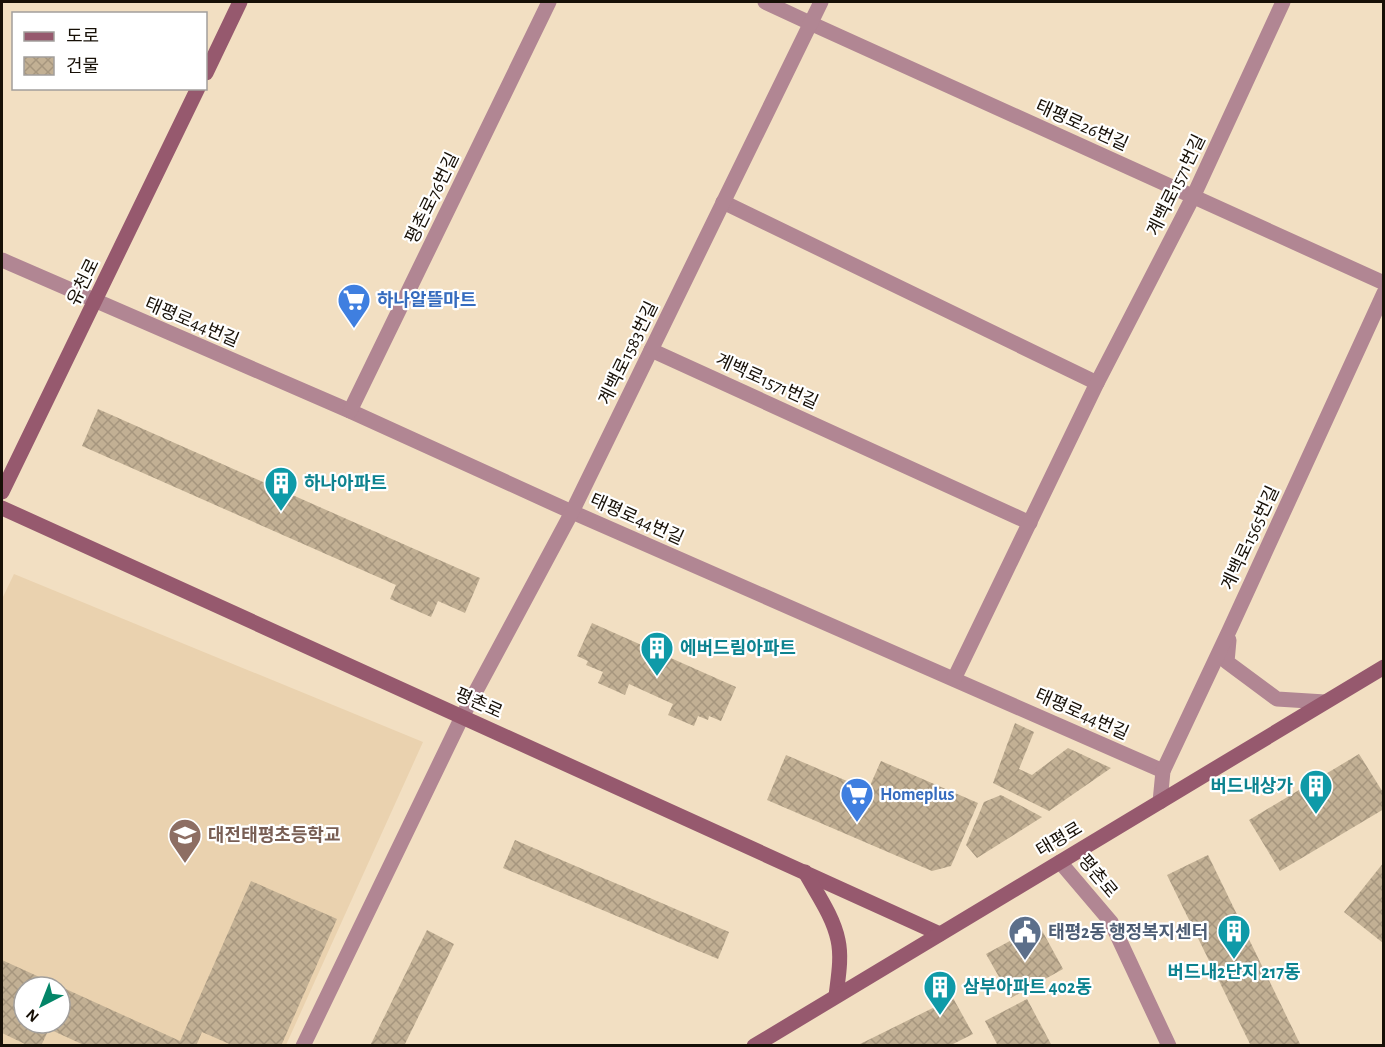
<svg xmlns="http://www.w3.org/2000/svg" width="1385" height="1047" viewBox="0 0 1385 1047" font-family="'Alegreya Sans','Noto Sans KR',sans-serif">
  <style>
    .built { fill: #ead2af; fill-rule: evenodd }
    .building { fill: url(#building-cross-hatch); fill-rule: evenodd }
    .lines { fill: none; stroke-linecap: round; stroke-linejoin: round }
    .minor { stroke: #b18693; stroke-width: 15 }
    .tertiary { stroke: #b18693; stroke-width: 15 }
    .secondary { stroke: #96596e; stroke-width: 15 }
    .labels { text-anchor: middle; stroke-width: 4.5; stroke-linejoin: round; paint-order: stroke }
    .street-label { font-size: 18px; fill: #171007; stroke: #fff }
    .shop-label { font-size: 18px; font-weight: bold; fill: #366cbe; stroke: #fff; text-anchor: start }
    .culture-label { font-size: 18px; font-weight: bold; fill: #0d838f; stroke: #fff; text-anchor: start }
    .education-label { font-size: 18px; font-weight: bold; fill: #785e54; stroke: #fff; text-anchor: start }
    .service-label { font-size: 18px; font-weight: bold; fill: #4e5e75; stroke: #fff; text-anchor: start }
  </style>
  <defs>
    <pattern id="building-cross-hatch" width="8" height="8" patternUnits="userSpaceOnUse" patternTransform="scale(1.5)"><rect width="8" height="8" fill="#c2b094"/><path d="M0 0l8 8M0 8l8-8" fill="none" stroke="#a6967e"/></pattern>
  </defs>
  <rect width="100%" height="100%" fill="#f2dfc2"/>
  <path class="built" d="M14,574L423,742L286,1045H2V599ZM24,987H60V1023H24Z"/>
  <g class="building">
    <path d="M98,409L480,578L465,613L438,601L431,617L390,599L396,585L82,446Z"/>
    <path d="M592,623L736,687L721,721L709,716L708,720L698,716L694,726L668,715L673,704L629,684L625,695L598,683L603,672L586,665L588,661L577,656Z"/>
    <path d="M1015,723L1034,732L1019,769L1032,775L1068,748L1111,768L1049,811L993,783Z"/>
    <path d="M1359,754L1384,794V809L1280,871L1249,820Z"/>
    <path d="M786,755L868,790L881,761L978,803L951,866L932,871L767,800Z"/>
    <path d="M1001,795L1042,817L977,858L966,845L984,802Z"/>
    <path d="M515,840L729,932L718,959L503,868Z"/>
    <path d="M1208,855L1301,1046H1251L1167,875Z"/>
    <path d="M1384,862V942L1383,943L1344,912Z"/>
    <path d="M251,881L337,919L281,1046H234L202,1032L196,1046H86L49,1029L41,1046H29L2,1033V960L180,1041ZM24,987H60V1023H24Z"/>
    <path d="M1039,925L1063,969L1011,998L986,954Z"/>
    <path d="M427,930L454,944L404,1046H370Z"/>
    <path d="M953,998L973,1034L949,1046H856Z"/>
    <path d="M1027,999L1052,1046H998L985,1021Z"/>
  </g>
  <g class="lines">
    <g class="minor">
      <path d="M765,2L810,23L1384,283"/>
      <path d="M723,202L1097,383"/>
      <path d="M2,260L350,411L572,512L1163,771"/>
      <path d="M651,350L1030,523"/>
      <path d="M350,411L549,2"/>
      <path d="M954,679L1097,383L1193,197L1283,2"/>
      <path d="M303,1046L462,717L572,512L821,2"/>
    </g>
    <g class="tertiary">
      <path d="M1229,640L1227,662L1277,699L1325,702"/>
      <path d="M1160,802L1163,771L1229,631L1384,293"/>
      <path d="M1060,862L1111,922L1169,1046"/>
    </g>
    <g class="secondary">
      <path d="M206,73L240,2"/>
      <path d="M2,492L198,88"/>
      <path d="M2,508L940,934"/>
      <path d="M805,872C817,894 833,916 838,940C842,958 838,978 836,996"/>
      <path d="M754,1046L1384,667"/>
    </g>
  </g>
  <defs>
    <symbol id="supermarket-pin" viewBox="-11 -11 22 30"><path d="M0 17L-7.5 6A9.5 9.5 0 1 1 7.5 6Z" fill="#3f7fe0" stroke="#fff"/><path d="M-6-5.5h2.5l.6 2H6L4.5 2H-2.5L-4.4-4H-6ZM-1.5 3.2a1.3 1.3 0 1 0 .1 0ZM3 3.2a1.3 1.3 0 1 0 .1 0Z" fill="#fff"/></symbol>
    <symbol id="building-pin" viewBox="-11 -11 22 30"><path d="M0 17L-7.5 6A9.5 9.5 0 1 1 7.5 6Z" fill="#0f9aa8" stroke="#fff"/><path d="M-4-6H4V6H1V3H-1V6H-4ZM-2.5-4.3h1.7v1.8h-1.7ZM.8-4.3h1.7v1.8H.8ZM-2.5-1h1.7V.8h-1.7ZM.8-1h1.7V.8H.8Z" fill="#fff"/></symbol>
    <symbol id="school-pin" viewBox="-11 -11 22 30"><path d="M0 17L-7.5 6A9.5 9.5 0 1 1 7.5 6Z" fill="#8d6e63" stroke="#fff"/><path d="M0-5L7-2L0 1L-7-2ZM-4 1L0 2.5L4 1V4Q0 6-4 4Z" fill="#fff"/></symbol>
    <symbol id="civic-pin" viewBox="-11 -11 22 30"><path d="M0 17L-7.5 6A9.5 9.5 0 1 1 7.5 6Z" fill="#5c6f8a" stroke="#fff"/><path d="M-.6-6.5H3V-4.5H.6V-3L4-1V1h2V6H-6V1h2V-1L-.6-3ZM-1.2 2.5V6h2.4V2.5Z" fill="#fff"/></symbol>
  </defs>
  <g fill-rule="evenodd">
    <use href="#supermarket-pin" x="335" y="281" width="38" height="52"/>
    <use href="#building-pin" x="262" y="464" width="38" height="52"/>
    <use href="#building-pin" x="638" y="629" width="38" height="52"/>
    <use href="#building-pin" x="1297" y="767" width="38" height="52"/>
    <use href="#supermarket-pin" x="838" y="775" width="38" height="52"/>
    <use href="#school-pin" x="166" y="816" width="38" height="52"/>
    <use href="#building-pin" x="1215" y="912" width="38" height="52"/>
    <use href="#civic-pin" x="1006" y="913" width="38" height="52"/>
    <use href="#building-pin" x="921" y="968" width="38" height="52"/>
  </g>
  <g class="labels">
    <g class="street-label">
      <text transform="translate(1082 125) rotate(24)" y="6">태평로26번길</text>
      <text transform="translate(1176 185) rotate(-64)" y="6">계백로1571번길</text>
      <text transform="translate(432 198) rotate(-64)" y="6">평촌로76번길</text>
      <text transform="translate(83 282) rotate(-64)" y="6">유천로</text>
      <text transform="translate(192 322) rotate(23)" y="6">태평로44번길</text>
      <text transform="translate(628 353) rotate(-64)" y="6">계백로1583번길</text>
      <text transform="translate(767 381) rotate(24)" y="6">계백로1571번길</text>
      <text transform="translate(637 519) rotate(24)" y="6">태평로44번길</text>
      <text transform="translate(1250 538) rotate(-65)" y="6">계백로1565번길</text>
      <text transform="translate(479 703) rotate(24)" y="6">평촌로</text>
      <text transform="translate(1082 714) rotate(24)" y="6">태평로44번길</text>
      <text transform="translate(1059 839) rotate(-31)" y="6">태평로</text>
      <text transform="translate(1098 876) rotate(50)" y="6">평촌로</text>
    </g>
    <g class="shop-label">
      <text x="377" y="306">하나알뜰마트</text>
      <text x="880" y="800">Homeplus</text>
    </g>
    <g class="culture-label">
      <text x="304" y="489">하나아파트</text>
      <text x="680" y="654">에버드림아파트</text>
      <text x="1293" y="792" text-anchor="end">버드내상가</text>
      <text x="1234" y="978" text-anchor="middle">버드내2단지 217동</text>
      <text x="963" y="993">삼부아파트 402동</text>
    </g>
    <g class="education-label">
      <text x="208" y="841">대전태평초등학교</text>
    </g>
    <g class="service-label">
      <text x="1048" y="938">태평2동 행정복지센터</text>
    </g>
  </g>
  <rect width="1385" height="1047" fill="none" stroke="#171007" stroke-width="6"/>
  <rect x="12" y="12" width="195" height="78" fill="#ffffff" stroke="#a29f9c" stroke-width="1.5"/>
  <rect x="24" y="32" width="30" height="9" fill="#96596e" stroke="#a29f9c" stroke-width="1.5"/>
  <text x="66" y="42" font-size="18" fill="#171007">도로</text>
  <rect x="24" y="57" width="30" height="18" fill="url(#building-cross-hatch)" stroke="#a29f9c" stroke-width="1.5"/>
  <text x="66" y="72" font-size="18" fill="#171007">건물</text>
  <g transform="translate(42 1005) rotate(222)"><circle r="28" fill="#ffffff" stroke="#a29f9c" stroke-width="1.5"/>
  <path d="M0-4.5L10 22L0 15L-10 22Z" fill="#038568"/>
  <text y="-9" font-size="16" font-weight="bold" text-anchor="middle" fill="#171007">N</text>
  </g>
</svg>
